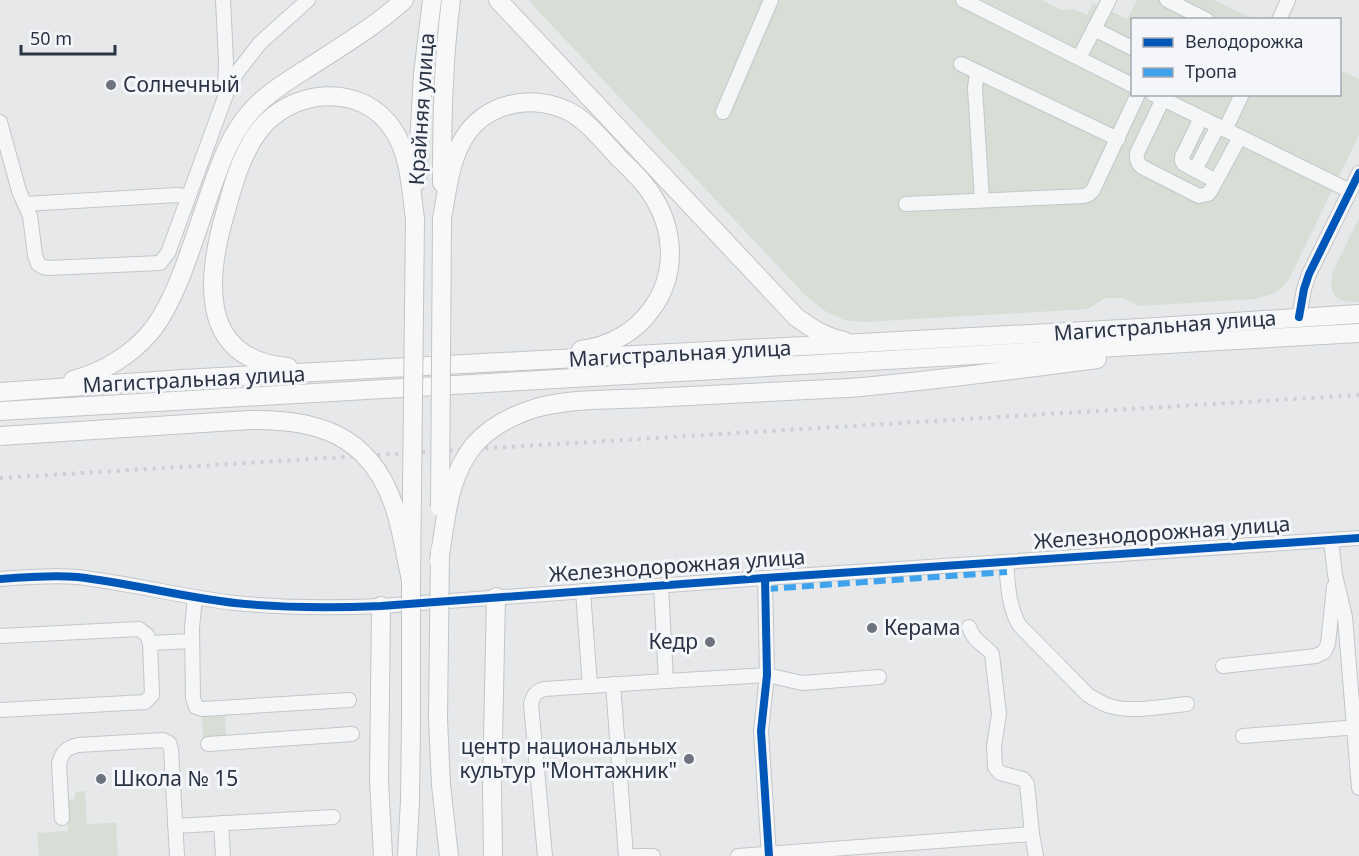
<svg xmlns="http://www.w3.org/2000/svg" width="1359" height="856" viewBox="0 0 1359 856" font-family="'Noto Sans',sans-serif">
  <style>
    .green { fill: #d6ded6 }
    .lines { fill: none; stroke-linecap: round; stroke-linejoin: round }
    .minor-casing { stroke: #c4c6c8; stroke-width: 16 }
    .major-casing { stroke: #c2c5c8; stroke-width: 20 }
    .minor { stroke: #f5f6f7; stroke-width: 14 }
    .major { stroke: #f8f8f8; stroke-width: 18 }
    .rail { stroke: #cecfd2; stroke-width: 4; stroke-dasharray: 3 6; stroke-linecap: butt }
    .major-bridge-casing { stroke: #c2c5c8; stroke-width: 20; stroke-linecap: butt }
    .major-bridge { stroke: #f8f8f8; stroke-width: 18 }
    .quiet { stroke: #3ea3ec; stroke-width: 6; stroke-dasharray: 12 6; stroke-linecap: butt }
    .cycleway-casing { stroke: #f4f6f9; stroke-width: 11 }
    .cycleway { stroke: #0057b8; stroke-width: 8 }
    .poi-dot { fill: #6c737f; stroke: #f4f6f9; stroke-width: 2 }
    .labels { text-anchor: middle; stroke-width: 6; stroke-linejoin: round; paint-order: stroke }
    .poi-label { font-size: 21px; fill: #2b3445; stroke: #f4f6f9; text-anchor: start }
    .street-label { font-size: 21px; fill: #2b3445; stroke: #f4f6f9 }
  </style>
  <rect width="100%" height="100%" fill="#e6e8ea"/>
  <g class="green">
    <path d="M528,0H1042L1061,10L1074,9L1087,15L1093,3L1127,19L1137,0H1214L1253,19L1132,20V94H1340V70L1359,79V135L1290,277C1281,292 1270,296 1254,299L1139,306L1123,298H1105L1088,309L864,322L844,320L825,311L806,296Z"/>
    <path d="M1359,218V302C1335,303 1328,295 1333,271Z"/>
    <path d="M225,714L226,738L203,739L202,715Z"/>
    <path d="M85,791L87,824L116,823L118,856H39L37,833L68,831L66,800L75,799V792Z"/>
  </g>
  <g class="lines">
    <defs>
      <g id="minor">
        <path d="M223,0L226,61L225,91"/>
        <path d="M963,0L1132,85"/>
        <path d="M1167,0L1207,20"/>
        <path d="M1279,20L1288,0"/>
        <path d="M1094,29L1132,48"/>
        <path d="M1079,58L1109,0"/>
        <path d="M961,64L1118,139"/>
        <path d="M980,73L976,80L975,88L982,200"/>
        <path d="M1153,94L1350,191"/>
        <path d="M1163,99L1137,153C1136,159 1137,163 1142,167L1199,196L1208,194L1211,190L1240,137"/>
        <path d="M723,112L771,0"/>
        <path d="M1201,118L1182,157V161L1184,164L1216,181"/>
        <path d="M0,122L19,191L30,216L35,255L38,264L43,267L49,268L160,263L168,253L225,97L236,74L260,43L308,0"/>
        <path d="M1225,130L1242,94"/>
        <path d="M1195,170L1218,126"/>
        <path d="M25,204L176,195L188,196"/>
        <path d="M906,204L1084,196L1089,194L1093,190L1138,94"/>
        <path d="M1299,317L1304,289L1309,274L1359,173"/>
        <path d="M1331,540L1335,575L1345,617L1359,788"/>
        <path d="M1006,562C1008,584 1008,607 1020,626L1088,695C1095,699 1102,704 1110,706C1130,713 1165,706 1187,704"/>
        <path d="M765,578L767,675L761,731L769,856"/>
        <path d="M0,579C26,577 52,575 77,577C130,583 182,597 235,603C283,608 332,608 381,606L765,578L1359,538"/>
        <path d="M661,586L666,681L767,675L802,683L879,677"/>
        <path d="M583,591L590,686"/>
        <path d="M195,597L192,628L193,698L196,707L203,709L349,700"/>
        <path d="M969,627C973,641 984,644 992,654L999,714L994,746L995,767L1000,773L1023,779L1027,784L1032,834L1036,856"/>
        <path d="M0,636L139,629L147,635L150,643"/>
        <path d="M1223,666L1316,656L1324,652L1328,644L1334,587"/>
        <path d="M613,684L626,856"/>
        <path d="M0,710L145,702L152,695L150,643L191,641"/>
        <path d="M1243,736L1359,727"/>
        <path d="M208,744L352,734"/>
        <path d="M62,818L59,764C62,752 66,748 78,745L163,740L169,743L171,749L177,856"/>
        <path d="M221,823L223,856"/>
        <path d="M175,826L333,817"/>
        <path d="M545,856L531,704C533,696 535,692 544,689L666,681"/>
        <path d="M635,856H653"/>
        <path d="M738,856L1032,834"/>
      </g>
      <g id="major">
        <path d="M498,0L796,317C811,328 825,337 844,341"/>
        <path d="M417,181L423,74L432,0"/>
        <path d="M442,183C442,122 443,61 451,0"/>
        <path d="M442,218C447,193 449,166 461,143C482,102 534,92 572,113C590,124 604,142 618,157C627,166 636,174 644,184C674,221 680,271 651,310C634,333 609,346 581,350"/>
        <path d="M288,367C195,360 207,272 227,207C234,181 242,154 258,132C290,88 363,81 394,131C410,156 411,190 415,219"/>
        <path d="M73,380C104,372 133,354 153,329C179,295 196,231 211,190C219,167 227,144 241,124C258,98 286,82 311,66C343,45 376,26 404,0"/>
        <path d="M849,388C932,381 1014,370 1097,359"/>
        <path d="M0,392L183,379L1141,328L1359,314"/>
        <path d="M0,411L1359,333"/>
        <path d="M381,606L379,781L383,856"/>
        <path d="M438,719L441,785L449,856"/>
        <path d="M407,856L410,801L411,722"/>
        <path d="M493,856L492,786L496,597"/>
      </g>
    </defs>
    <use href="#minor" class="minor-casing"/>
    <use href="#major" class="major-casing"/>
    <use href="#minor" class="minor"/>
    <use href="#major" class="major"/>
    <path class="rail" d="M0,478L1359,395"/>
    <defs>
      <g id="major-bridge">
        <path d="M0,436L250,420C317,419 368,434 393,503C402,528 405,554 411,580"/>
        <path d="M440,507L442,218"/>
        <path d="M439,561C446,521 447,478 474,445C490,427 513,415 536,408C570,398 613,400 649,398C715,395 782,391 849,388"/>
        <path d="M438,719L440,550"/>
        <path d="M411,722V580L415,219"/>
      </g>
    </defs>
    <use href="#major-bridge" class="major-bridge-casing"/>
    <use href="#major-bridge" class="major-bridge"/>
    <path class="quiet" d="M766,589L1007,572"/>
    <defs>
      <g id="cycleway">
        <path d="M1299,317L1304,289L1309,274L1359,173"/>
        <path d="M765,578L767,675L761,731L769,856"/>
        <path d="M0,579C26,577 52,575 77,577C130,583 182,597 235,603C283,608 332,608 381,606L765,578L1359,538"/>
      </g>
    </defs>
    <use href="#cycleway" class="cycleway-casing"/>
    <use href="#cycleway" class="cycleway"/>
  </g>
  <g class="poi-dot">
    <circle cx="111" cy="85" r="6"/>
    <circle cx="872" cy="628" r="6"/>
    <circle cx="710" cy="642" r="6"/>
    <circle cx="689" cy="759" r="6"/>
    <circle cx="101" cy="779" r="6"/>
  </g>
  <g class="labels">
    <g class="poi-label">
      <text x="123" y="92">Солнечный</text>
      <text x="884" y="635">Керама</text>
      <text x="698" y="649" text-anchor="end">Кедр</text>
      <text x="677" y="754" text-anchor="end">центр национальных<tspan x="677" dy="24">культур "Монтажник"</tspan></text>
      <text x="113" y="786">Школа № 15</text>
    </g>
    <g class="street-label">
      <text transform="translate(422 109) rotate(-86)" y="7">Крайняя улица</text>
      <text transform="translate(1165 326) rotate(-4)" y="7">Магистральная улица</text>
      <text transform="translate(680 354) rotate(-3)" y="7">Магистральная улица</text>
      <text transform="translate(194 380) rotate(-3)" y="7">Магистральная улица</text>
      <text transform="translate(1162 533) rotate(-4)" y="7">Железнодорожная улица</text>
      <text transform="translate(677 566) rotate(-4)" y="7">Железнодорожная улица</text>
    </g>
  </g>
  <rect x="1131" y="18" width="210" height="78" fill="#f4f6f9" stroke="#a4a8b1" stroke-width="1.5"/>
  <rect x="1143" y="38" width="30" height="9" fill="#0057b8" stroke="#a4a8b1" stroke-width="1.5"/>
  <text x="1185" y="48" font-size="18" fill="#2b3445">Велодорожка</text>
  <rect x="1143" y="68" width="30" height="9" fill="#3ea3ec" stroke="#a4a8b1" stroke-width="1.5"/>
  <text x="1185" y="78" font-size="18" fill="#2b3445">Тропа</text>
  <path d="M21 45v9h94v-9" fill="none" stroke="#2b3445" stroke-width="3"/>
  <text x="30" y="45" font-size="18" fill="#2b3445" stroke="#f4f6f9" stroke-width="4.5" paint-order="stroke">50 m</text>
</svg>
